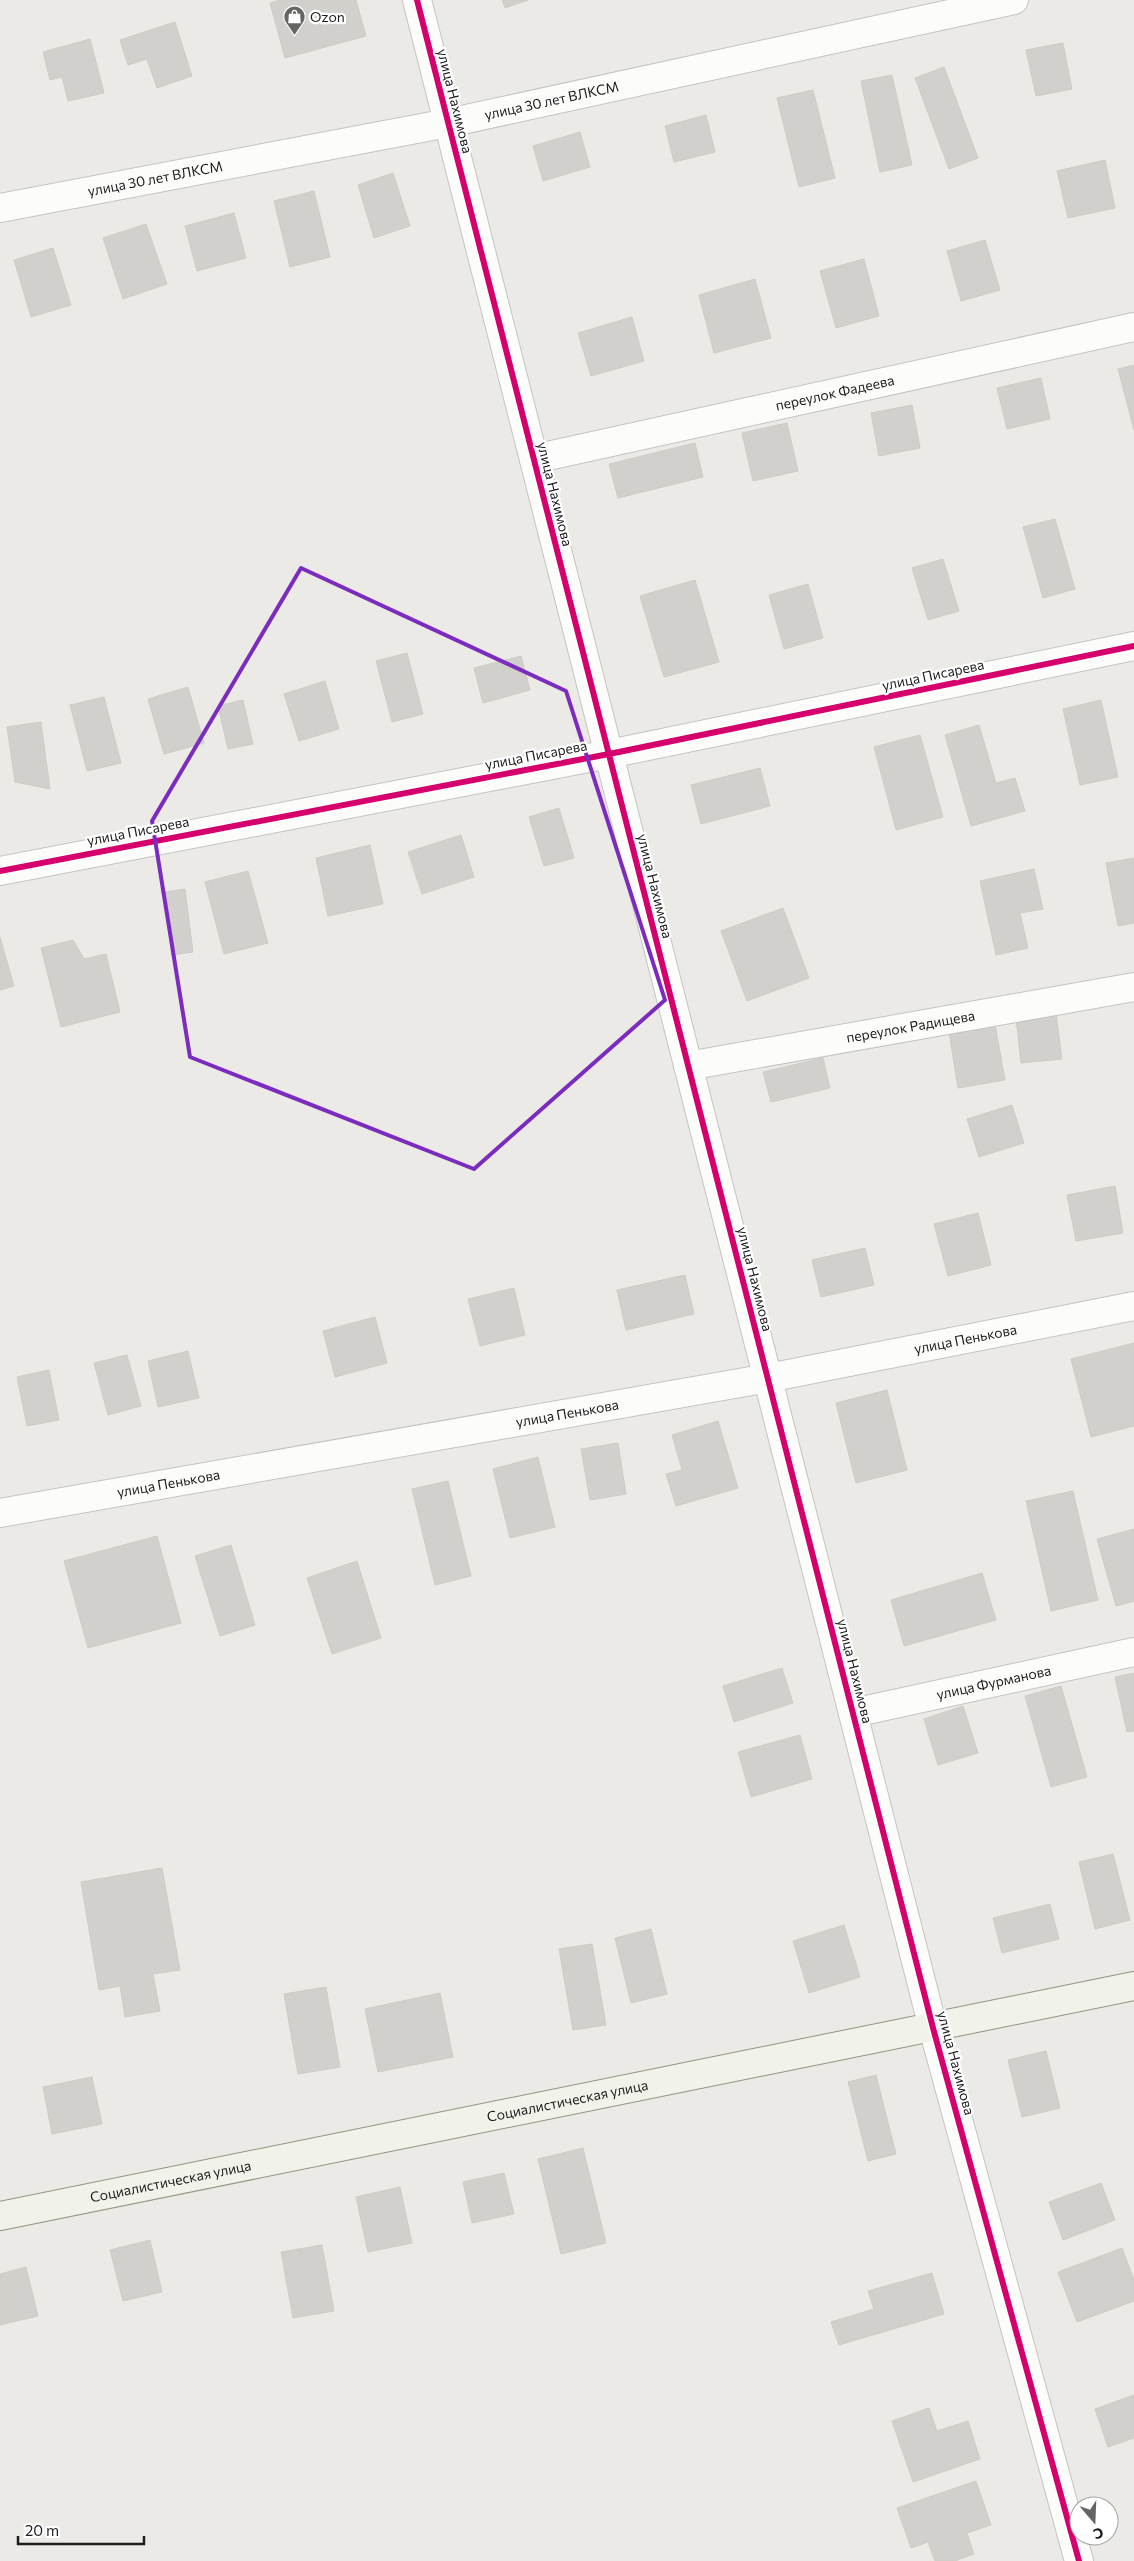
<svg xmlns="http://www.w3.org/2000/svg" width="1134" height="2561" viewBox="0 0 1134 2561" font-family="Commissioner,sans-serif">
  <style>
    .building { fill: #d2d0cd; stroke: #cfcbc7 }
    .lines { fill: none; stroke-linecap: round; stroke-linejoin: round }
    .minor-casing { stroke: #c4c4c2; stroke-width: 30 }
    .tertiary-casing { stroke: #c4c4c2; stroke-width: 30 }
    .secondary-casing { stroke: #92947f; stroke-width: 30 }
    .minor { stroke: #fcfcfb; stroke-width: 28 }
    .tertiary { stroke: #fcfcfb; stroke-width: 28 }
    .secondary { stroke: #f1f2ea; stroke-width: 28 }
    .cycleway-casing { stroke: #fff; stroke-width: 9 }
    .cycleway { stroke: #d6006c; stroke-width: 6 }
    .marked { fill: none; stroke: #7b2cbf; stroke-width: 4; stroke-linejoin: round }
    .labels { text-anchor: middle; stroke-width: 4.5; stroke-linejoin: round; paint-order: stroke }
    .poi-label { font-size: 14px; fill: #1d1d1d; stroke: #fff; text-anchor: start }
    .street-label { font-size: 14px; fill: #1d1d1d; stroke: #fff }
  </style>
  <rect width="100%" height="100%" fill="#eceae6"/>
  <g class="building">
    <path d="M280,0H356L366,36L285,58L270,3Z"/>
    <path d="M502,0H528L505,8Z"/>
    <path d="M175,22L192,76L157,88L147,59L128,65L120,40Z"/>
    <path d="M90,39L104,93L68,101L62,77L50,80L43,52Z"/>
    <path d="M1063,43L1072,89L1036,96L1026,50Z"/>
    <path d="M944,67L978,158L949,169L915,78Z"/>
    <path d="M892,75L912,165L880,172L861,81Z"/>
    <path d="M813,90L835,178L799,187L777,98Z"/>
    <path d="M706,115L715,152L674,162L665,126Z"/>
    <path d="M580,132L590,167L543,181L533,146Z"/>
    <path d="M1105,160L1115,208L1068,218L1057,171Z"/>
    <path d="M393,173L410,226L374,238L358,185Z"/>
    <path d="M314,191L330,257L290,267L274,201Z"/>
    <path d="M234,213L246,258L197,271L185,226Z"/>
    <path d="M146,224L167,284L123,299L103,238Z"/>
    <path d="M985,240L1000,290L961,301L947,251Z"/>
    <path d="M53,248L71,305L31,317L14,260Z"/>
    <path d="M864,259L879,316L836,328L820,271Z"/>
    <path d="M755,279L771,338L714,353L699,295Z"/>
    <path d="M632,317L644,361L591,376L578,333Z"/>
    <path d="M1134,365V430L1118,369Z"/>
    <path d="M1041,378L1050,419L1007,429L997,388Z"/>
    <path d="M912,405L920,448L879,456L871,413Z"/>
    <path d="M787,423L798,471L753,481L742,433Z"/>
    <path d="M695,443L703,477L618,498L609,464Z"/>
    <path d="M1055,519L1075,589L1043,598L1023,527Z"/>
    <path d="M943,559L959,611L928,620L912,568Z"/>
    <path d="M695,580L719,662L664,677L640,596Z"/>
    <path d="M808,584L823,638L784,649L769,595Z"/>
    <path d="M407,653L423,714L392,722L376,661Z"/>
    <path d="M521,656L530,690L483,703L474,668Z"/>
    <path d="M325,681L339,729L299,741L284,694Z"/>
    <path d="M188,687L204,743L164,754L148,699Z"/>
    <path d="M104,697L121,763L87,771L70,705Z"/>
    <path d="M243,700L253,744L228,749L218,706Z"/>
    <path d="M1101,700L1118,777L1080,785L1063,709Z"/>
    <path d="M41,722L50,789L15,782L7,727Z"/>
    <path d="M979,725L996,783L1015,778L1025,811L971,826L945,735Z"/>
    <path d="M920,735L943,817L896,830L874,747Z"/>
    <path d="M760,768L770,806L701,824L691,785Z"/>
    <path d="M559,808L574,858L544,866L529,817Z"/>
    <path d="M461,835L474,877L422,894L408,852Z"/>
    <path d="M370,845L383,904L328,916L316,858Z"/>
    <path d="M1134,858V923L1118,926L1106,863Z"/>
    <path d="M1034,869L1043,909L1020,913L1028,948L996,955L980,881Z"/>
    <path d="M248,871L268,943L224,954L205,882Z"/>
    <path d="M185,889L193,952L172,955L165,892Z"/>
    <path d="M783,908L809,978L747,1001L721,931Z"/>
    <path d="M0,937L14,986L0,990Z"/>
    <path d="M73,940L84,959L106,954L120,1012L61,1027L41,948Z"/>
    <path d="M1056,1013L1062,1059L1021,1063L1016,1018Z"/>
    <path d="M995,1024L1005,1080L958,1088L949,1032Z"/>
    <path d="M823,1058L830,1088L771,1102L763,1072Z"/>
    <path d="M1012,1105L1024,1143L979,1157L967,1119Z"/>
    <path d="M1115,1186L1123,1233L1076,1241L1067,1195Z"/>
    <path d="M978,1213L991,1265L948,1276L934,1224Z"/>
    <path d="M865,1248L874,1285L821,1297L812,1260Z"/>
    <path d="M685,1275L694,1314L626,1330L617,1290Z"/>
    <path d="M514,1288L525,1335L480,1346L468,1299Z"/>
    <path d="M375,1317L387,1363L335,1377L323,1331Z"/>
    <path d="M1134,1343V1426L1091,1437L1071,1359Z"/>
    <path d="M188,1351L199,1398L158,1407L148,1361Z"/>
    <path d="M127,1355L141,1406L108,1415L94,1363Z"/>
    <path d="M49,1370L59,1420L27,1426L17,1377Z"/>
    <path d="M887,1390L907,1470L856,1483L836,1403Z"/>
    <path d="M718,1421L738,1488L676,1506L666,1474L682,1470L672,1435Z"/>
    <path d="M618,1443L626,1494L590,1500L581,1449Z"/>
    <path d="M538,1457L555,1527L510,1538L493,1469Z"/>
    <path d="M448,1481L471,1576L435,1585L412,1489Z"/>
    <path d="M1073,1491L1098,1600L1051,1611L1026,1501Z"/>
    <path d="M1134,1529V1601L1116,1606L1097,1539Z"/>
    <path d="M157,1536L181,1623L88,1648L64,1561Z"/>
    <path d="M231,1545L255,1625L220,1636L195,1556Z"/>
    <path d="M357,1561L381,1638L332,1654L307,1578Z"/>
    <path d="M982,1573L996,1620L904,1646L891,1600Z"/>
    <path d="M782,1668L793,1703L734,1722L723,1686Z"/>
    <path d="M1134,1673V1731L1127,1732L1115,1677Z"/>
    <path d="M1061,1686L1087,1777L1051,1787L1025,1696Z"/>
    <path d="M963,1706L978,1753L938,1765L924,1719Z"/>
    <path d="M800,1735L812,1779L751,1797L738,1752Z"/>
    <path d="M1113,1854L1130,1920L1095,1929L1079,1862Z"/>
    <path d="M162,1868L180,1970L153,1974L160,2011L125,2017L120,1986L99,1990L81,1882Z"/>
    <path d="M1050,1904L1059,1939L1002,1953L993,1918Z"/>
    <path d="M844,1925L860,1977L809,1993L793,1941Z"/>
    <path d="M651,1929L667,1994L631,2003L615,1938Z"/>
    <path d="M592,1944L606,2025L573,2030L559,1949Z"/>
    <path d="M326,1987L340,2067L298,2074L284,1994Z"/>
    <path d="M440,1993L453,2057L378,2072L365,2009Z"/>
    <path d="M1046,2051L1060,2108L1022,2117L1008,2060Z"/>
    <path d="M876,2075L896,2154L868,2161L848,2082Z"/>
    <path d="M92,2077L102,2124L52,2134L43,2087Z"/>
    <path d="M583,2148L606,2243L561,2254L538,2159Z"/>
    <path d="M504,2173L514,2214L472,2223L463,2182Z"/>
    <path d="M1101,2183L1115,2220L1063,2240L1049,2202Z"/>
    <path d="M400,2187L412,2243L368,2252L356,2197Z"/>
    <path d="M150,2240L162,2292L123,2301L110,2250Z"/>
    <path d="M322,2245L334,2311L293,2318L281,2252Z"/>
    <path d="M1122,2248L1134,2280V2301L1077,2322L1058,2272Z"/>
    <path d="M26,2267L38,2316L0,2325V2274Z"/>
    <path d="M932,2273L944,2314L839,2345L831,2322L874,2309L868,2291Z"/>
    <path d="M1134,2395V2438L1108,2447L1095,2409Z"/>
    <path d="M929,2408L937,2431L968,2421L980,2459L913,2482L892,2421Z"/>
    <path d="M976,2481L991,2525L967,2533L974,2554L955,2561H935L928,2542L911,2548L897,2508Z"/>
  </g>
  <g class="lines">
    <defs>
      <g id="minor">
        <path id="s1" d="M0,208L448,123L1014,0"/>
        <path id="s2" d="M534,459L1134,327"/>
        <path d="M0,871L609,754L1134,646"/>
        <path id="s3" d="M688,1066L1134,987"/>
        <path id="s4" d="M0,1513L768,1378L1134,1306"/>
        <path id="s5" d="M853,1713L1134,1652"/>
      </g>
      <path id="tertiary" d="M417,0L933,2028L1079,2561"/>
      <g id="secondary">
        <path id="s6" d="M0,2216L1134,1986"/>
      </g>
    </defs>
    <use href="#minor" class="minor-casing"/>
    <use href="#tertiary" class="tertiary-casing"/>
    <use href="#secondary" class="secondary-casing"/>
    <use href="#minor" class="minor"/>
    <use href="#tertiary" class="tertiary"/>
    <use href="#secondary" class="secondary"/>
    <defs>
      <g id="cycleway">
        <path d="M417,0L933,2028L1079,2561"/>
        <path d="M0,871L609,754L1134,646"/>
      </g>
    </defs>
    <use href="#cycleway" class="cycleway-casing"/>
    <use href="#cycleway" class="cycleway"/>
  </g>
  <path class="marked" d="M301,568L566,691L665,1000L474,1169L190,1057L152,821Z"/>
  <defs>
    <symbol id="shop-pin" viewBox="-11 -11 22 30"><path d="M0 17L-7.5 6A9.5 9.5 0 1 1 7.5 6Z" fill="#656563" stroke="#fff"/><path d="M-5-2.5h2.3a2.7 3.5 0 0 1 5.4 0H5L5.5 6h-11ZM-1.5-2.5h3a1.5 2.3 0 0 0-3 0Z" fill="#fff"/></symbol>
  </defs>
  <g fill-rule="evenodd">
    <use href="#shop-pin" x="282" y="4" width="25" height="34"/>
  </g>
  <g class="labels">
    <g class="poi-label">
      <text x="310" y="22">Ozon</text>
    </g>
    <g class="street-label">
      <text transform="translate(455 101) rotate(76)" y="5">улица Нахимова</text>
      <text dy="5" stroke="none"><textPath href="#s1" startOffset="562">улица 30 лет ВЛКСМ</textPath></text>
      <text dy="5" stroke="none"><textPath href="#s1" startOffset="158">улица 30 лет ВЛКСМ</textPath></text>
      <text dy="5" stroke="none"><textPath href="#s2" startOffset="308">переулок Фадеева</textPath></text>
      <text transform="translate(555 494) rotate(76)" y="5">улица Нахимова</text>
      <text transform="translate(933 675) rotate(-12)" y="5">улица Писарева</text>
      <text transform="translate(536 755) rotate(-11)" y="5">улица Писарева</text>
      <text transform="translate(138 831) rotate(-11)" y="5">улица Писарева</text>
      <text transform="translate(655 886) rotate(76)" y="5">улица Нахимова</text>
      <text dy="5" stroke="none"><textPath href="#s3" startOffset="226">переулок Радищева</textPath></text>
      <text transform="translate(755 1279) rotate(76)" y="5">улица Нахимова</text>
      <text dy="5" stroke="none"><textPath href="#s4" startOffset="981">улица Пенькова</textPath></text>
      <text dy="5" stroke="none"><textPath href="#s4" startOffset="576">улица Пенькова</textPath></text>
      <text dy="5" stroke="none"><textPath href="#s4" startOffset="171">улица Пенькова</textPath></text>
      <text transform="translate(855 1671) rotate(76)" y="5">улица Нахимова</text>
      <text dy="5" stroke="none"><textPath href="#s5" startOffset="144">улица Фурманова</textPath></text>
      <text transform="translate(956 2063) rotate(75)" y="5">улица Нахимова</text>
      <text dy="5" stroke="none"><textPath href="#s6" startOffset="579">Социалистическая улица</textPath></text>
      <text dy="5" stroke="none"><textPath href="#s6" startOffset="174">Социалистическая улица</textPath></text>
    </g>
  </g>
  <g transform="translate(1094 2521) rotate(161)"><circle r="24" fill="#ffffff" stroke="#a5a5a5"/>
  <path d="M0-4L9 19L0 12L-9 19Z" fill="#656563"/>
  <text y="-8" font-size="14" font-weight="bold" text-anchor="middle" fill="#1d1d1d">С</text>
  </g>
  <path d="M18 2536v8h126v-8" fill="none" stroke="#1d1d1d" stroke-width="2.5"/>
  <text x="25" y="2536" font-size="15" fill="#1d1d1d" stroke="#ffffff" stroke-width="4" paint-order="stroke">20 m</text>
</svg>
